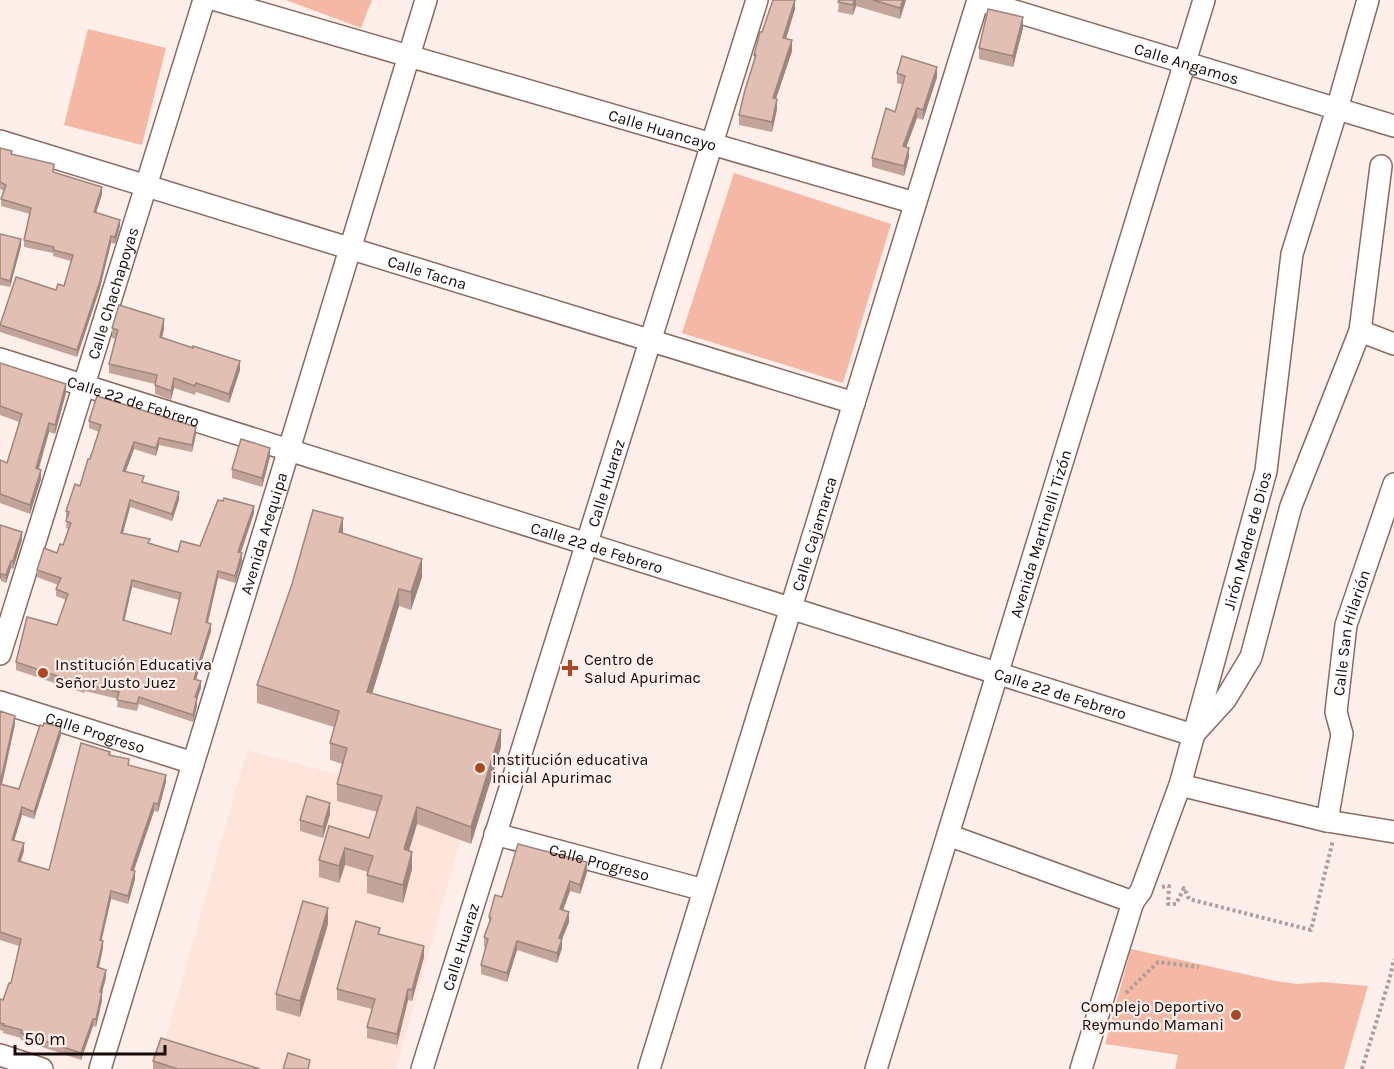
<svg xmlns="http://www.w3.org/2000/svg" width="1394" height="1069" viewBox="0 0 1394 1069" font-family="Karla,sans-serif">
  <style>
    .built { fill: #ffe4db }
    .green { fill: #f4b8a4 }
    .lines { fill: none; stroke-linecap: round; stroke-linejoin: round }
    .minor-casing { stroke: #896a60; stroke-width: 24 }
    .path { stroke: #ac9e9a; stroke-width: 4; stroke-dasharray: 3 3; stroke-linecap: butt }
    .minor { stroke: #fff; stroke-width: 21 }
    .wall { fill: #c2a49a; fill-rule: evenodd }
    .shaded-wall { fill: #9e867d }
    .building { fill: #e2bfb3; stroke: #9e867d; stroke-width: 1.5; fill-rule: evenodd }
    .poi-dot { fill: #ad4621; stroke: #feefea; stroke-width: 2 }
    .labels { text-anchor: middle; stroke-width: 4.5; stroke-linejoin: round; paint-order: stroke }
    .street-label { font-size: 16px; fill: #150906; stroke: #feefea }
    .poi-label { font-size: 16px; fill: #150906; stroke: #feefea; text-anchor: start }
  </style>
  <rect width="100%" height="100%" fill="#feefea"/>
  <path class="built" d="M247,750L469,810L396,1069H157Z"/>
  <g class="green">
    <path d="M286,0H372L361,28Z"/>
    <path d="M88,29L166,48L142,145L64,125Z"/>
    <path d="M734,173L891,224L843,383L682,333Z"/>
    <path d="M1131,949L1275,981L1297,984L1322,982L1368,986L1344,1069H1175L1178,1055L1105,1044Z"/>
  </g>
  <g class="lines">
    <defs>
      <g id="minor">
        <path id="s1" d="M216,0L915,203"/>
        <path id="s2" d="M978,0L1394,126"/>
        <path id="s3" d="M0,141L854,403"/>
        <path d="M1360,331L1394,344"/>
        <path id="s4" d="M0,359L1193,735L1225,700L1251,657L1291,506L1360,331L1381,166"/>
        <path id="s5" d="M0,654L204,0"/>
        <path id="s6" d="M0,702L193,763"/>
        <path d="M1180,785L1327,821L1394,832"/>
        <path id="s7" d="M1327,821L1342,734L1336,712L1346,625L1394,484"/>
        <path id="s8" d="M495,834L704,890"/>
        <path d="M948,835L1133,902"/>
        <path d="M0,1055L42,1069"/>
        <path id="s9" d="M100,1069L426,0"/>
        <path id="s10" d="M422,1069L757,0"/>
        <path id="s11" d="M649,1069L978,0"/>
        <path id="s12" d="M876,1069L1204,0"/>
        <path id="s13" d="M1081,1069L1133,902L1141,891L1180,785L1266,471L1292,254L1337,109L1368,0"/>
      </g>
    </defs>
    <use href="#minor" class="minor-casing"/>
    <g class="path">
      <path d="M1162,887L1169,886L1168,904H1176L1184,888L1189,899L1311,930L1333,840"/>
      <path d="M1126,993L1158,962L1199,967"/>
      <path d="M1362,1069L1390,977L1394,959"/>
    </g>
    <use href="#minor" class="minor"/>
  </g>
  <g class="wall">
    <path d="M795,0V9L786,39L792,51L776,98L777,109L772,132L739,125V115L754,62V55L762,32Z"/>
    <path d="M839,0H906L900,19L856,6L853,15L838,12Z"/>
    <path d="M1023,28L1013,67L979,59V48Z"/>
    <path d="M897,73L937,77L923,120L917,118L906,147L909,157L904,176L872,167V158L895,112L903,85L897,83Z"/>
    <path d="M0,148L12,154L102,194L96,213L120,226L115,244L111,243L100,288L77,357L0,332V323L64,286L71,261L53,256V253L24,247V240L30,214L1,206V199L4,191L0,189Z"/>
    <path d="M0,234L21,246L10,287L0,285Z"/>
    <path d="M112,328H164L162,338L240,370L229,403L196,392L195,395L174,388L171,400L155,394V384L109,373V364L116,339L112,338Z"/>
    <path d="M0,363L66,393L55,434L49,432L39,469L41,479L30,514L0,503V460L7,463L19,422L0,415Z"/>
    <path d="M89,421L196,434L192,452L159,445L156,456L134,449L126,471L144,482L179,500L172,521L130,507L123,533L150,544L178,552L200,546L254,513L241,553L242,561L235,583L218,578L208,623L211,631L196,680L201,688L197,698V706L193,722L139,704L137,711L117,707L118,699L85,691L84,693L16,670V662L57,625L66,600L56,596V589L58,585L37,577V570L57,553L63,545L68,529L66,528L67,518H66V511L80,486L99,432L89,428ZM132,587L179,600L171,634L124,620Z"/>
    <path d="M270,457L262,487L232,478V469Z"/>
    <path d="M0,525L22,540L13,569L11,568L6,583L1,581Z"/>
    <path d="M343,533L422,577L411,610L399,606L372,694L501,747L471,844L417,824L409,851L412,869L403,903L367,893V875L368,872L345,865L339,883L319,877V860L329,826L369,838L377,812L337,801V784L342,764L330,760V743L334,727L257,703V685Z"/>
    <path d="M0,711L15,724L2,785L19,789L61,735L34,819L22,815L14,840L24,851L21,861L49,870L110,755L129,766L166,782L158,812L154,811L134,871L135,879L128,904L111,899L101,940L103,948L99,968L106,977L102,992V1000L96,1027L93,1026L81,1060L21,1040V1038L3,1033V1031L0,1030V999L3,1000L11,983L19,946L0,940Z"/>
    <path d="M330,814L323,838L300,831V820Z"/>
    <path d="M587,872L580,894L570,891L563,910L569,922L562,939V948L557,963L517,950L507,982L481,974V965L486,948L484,947V937L489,925V917L502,897Z"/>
    <path d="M328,924L300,1017L276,1010V994Z"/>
    <path d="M380,934L424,957L412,1001L408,1000L397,1045L367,1038V1027L372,1009L337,1000V989Z"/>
    <path d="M153,1061L260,1069H153Z"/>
  </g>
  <g class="shaded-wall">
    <path d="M795,0V9L783,48V38Z"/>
    <path d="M854,0H856V6L853,15Z"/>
    <path d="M903,0H906L900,19V8Z"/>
    <path d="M1023,17V28L1013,67V56Z"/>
    <path d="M792,40V51L773,108V98Z"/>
    <path d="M937,67V77L923,120V110Z"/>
    <path d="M777,99V109L772,132V122Z"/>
    <path d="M917,108V118L903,156V146Z"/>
    <path d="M909,148V157L904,176V166Z"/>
    <path d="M102,187V194L94,219V212Z"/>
    <path d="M120,220V226L115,244V237Z"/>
    <path d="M111,236V243L100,288L77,357V350Z"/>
    <path d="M21,239V246L10,287V281Z"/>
    <path d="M164,319V328L160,347V337Z"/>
    <path d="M240,361V370L229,403V394Z"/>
    <path d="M174,378V388L171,400V391Z"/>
    <path d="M66,384V393L55,434V425Z"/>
    <path d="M49,423V432L36,477V468Z"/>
    <path d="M196,427V434L192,452V445Z"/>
    <path d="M159,438V445L156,456V448Z"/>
    <path d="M134,442V449L123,478V471Z"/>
    <path d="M270,448V457L262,487V478Z"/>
    <path d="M41,470V479L30,514V505Z"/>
    <path d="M179,492V500L172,521V514Z"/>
    <path d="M130,500V507L121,540V533Z"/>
    <path d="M254,506V513L238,560V552Z"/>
    <path d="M343,518V535L339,532Z"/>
    <path d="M22,532V540L13,569V561Z"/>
    <path d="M242,553V561L235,583V576Z"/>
    <path d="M422,559V577L411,610V592Z"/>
    <path d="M11,561V568L6,583V575Z"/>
    <path d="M218,571V578L206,629V622Z"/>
    <path d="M132,580V587L123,627V620Z"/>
    <path d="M399,589V606L367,710V692Z"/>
    <path d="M211,624V631L194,686V679Z"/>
    <path d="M201,681V688L195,705V697Z"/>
    <path d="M197,698V706L193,722V715Z"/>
    <path d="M15,716V724L0,792V784Z"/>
    <path d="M61,727V735L34,819V812Z"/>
    <path d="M501,730V747L471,844V827Z"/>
    <path d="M166,775V782L158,812V804Z"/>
    <path d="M154,803V811L131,878V870Z"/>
    <path d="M330,803V814L323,838V827Z"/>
    <path d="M22,807V815L12,848V840Z"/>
    <path d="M417,807V824L404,867V849Z"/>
    <path d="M24,843V851L18,868V861Z"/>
    <path d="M345,848V865L339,883V866Z"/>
    <path d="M412,852V869L403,903V885Z"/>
    <path d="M587,862V872L580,894V885Z"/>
    <path d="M135,871V879L128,904V896Z"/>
    <path d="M570,881V891L560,918V909Z"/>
    <path d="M111,891V899L100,948V940Z"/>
    <path d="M328,908V924L300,1017V1001Z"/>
    <path d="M569,912V922L559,947V938Z"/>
    <path d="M562,939V948L557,963V953Z"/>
    <path d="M103,941V948L97,975V967Z"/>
    <path d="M517,941V950L507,982V973Z"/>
    <path d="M424,946V957L412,1001V990Z"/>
    <path d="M106,970V977L100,1000V992Z"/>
    <path d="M408,989V1000L397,1045V1034Z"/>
    <path d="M102,992V1000L96,1027V1019Z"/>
    <path d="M93,1019V1026L81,1060V1053Z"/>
  </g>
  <g class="building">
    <path d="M773,0H795L783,38L792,40L773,98L777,99L772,122L739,115L745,90L756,55H754L760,32H762Z"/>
    <path d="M839,0H854L853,5L838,2Z"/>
    <path d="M873,0H903L900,8Z"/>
    <path d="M988,9L1023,17L1013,56L979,48Z"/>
    <path d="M902,56L937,67L923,110L917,108L903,146L909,148L904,166L872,158L886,108L895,112L905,76L897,73Z"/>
    <path d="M0,148L12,151L11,154L54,164L53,172L102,187L94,212L120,220L115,237L111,236L100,281L77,350L0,325L16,277L56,290L58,284L64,286L73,255L53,250L54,247L24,240L31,208L1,199L6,185L0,182Z"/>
    <path d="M0,234L21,239L10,281L0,278Z"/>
    <path d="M119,305L164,319L160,337L193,348V346L240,361L229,394L196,383L195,386L174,378L171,391L155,385L157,375L109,364L118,330L112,328Z"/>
    <path d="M0,363L66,384L55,425L49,423L36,468L41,470L30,505L0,494V460L7,463L22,414L0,406Z"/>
    <path d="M97,396L196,427L192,445L159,438L156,448L134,442L123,471L144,476L142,482L179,492L172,514L130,500L121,533L150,539L148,543L178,552L181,541L200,546L218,500L223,501L224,498L254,506L238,552L242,553L235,576L218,571L206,622L211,624L194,679L201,681L195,697L197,698L193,715L139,697L137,704L117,700L119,692L85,684L84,685L16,662L27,617L57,625L68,594L56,589L61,578L37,570L44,548L57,553L60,544L63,545L71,523L66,521L69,512L66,511L75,484L80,486L88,459H90L101,425L89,421ZM132,580L181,593L171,634L123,620Z"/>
    <path d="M241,439L270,448L262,478L232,469Z"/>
    <path d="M313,510L343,518L339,532L422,559L411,592L399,589L367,692L501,730L471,827L417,807L404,849L412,852L403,885L367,875L373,856L345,848L339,866L319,860L329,826L369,838L382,796L337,784L347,748L330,743L339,711L257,685L292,584Z"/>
    <path d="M0,525L22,532L13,561H11L6,575L1,574L0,579Z"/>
    <path d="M0,711L15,716L0,784L19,789L40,725L43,726L44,723L61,727L34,812L22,807L12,840L24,843L18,861L49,870L81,743L110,752L109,755L129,759L128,765L166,775L158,804L154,803L131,870L135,871L128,896L111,891L100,940L103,941L97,967L106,970L100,992H102L96,1019H93L81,1053L21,1033L22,1030L3,1025L4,1024L0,1023V999L3,1000L9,983H11L21,939L0,932Z"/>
    <path d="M307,796L330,803L323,827L300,820Z"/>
    <path d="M518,844L587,862L580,885L570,881L560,909L569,912L559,938L562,939L557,953L517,941L507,973L481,965L488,939L484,937L491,918L489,917L495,895L502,897Z"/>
    <path d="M303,901L328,908L300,1001L276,994Z"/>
    <path d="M356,921L380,928L378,934L424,946L412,990L408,989L397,1034L367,1027L375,999L337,989Z"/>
    <path d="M161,1038L260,1069H178L153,1061Z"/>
    <path d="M288,1053L310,1060L308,1069H283Z"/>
  </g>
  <g class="poi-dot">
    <path d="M567 659h6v6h6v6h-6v6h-6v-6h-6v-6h6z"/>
    <circle cx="43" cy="673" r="6"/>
    <circle cx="480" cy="768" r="6"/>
    <circle cx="1236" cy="1015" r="6"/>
  </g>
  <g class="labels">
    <g class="street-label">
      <text dy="6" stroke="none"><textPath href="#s2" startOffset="218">Calle Angamos</textPath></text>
      <text dy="6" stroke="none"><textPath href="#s1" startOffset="465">Calle Huancayo</textPath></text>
      <text dy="6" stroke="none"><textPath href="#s3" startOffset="447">Calle Tacna</textPath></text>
      <text dy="6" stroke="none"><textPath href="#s5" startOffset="378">Calle Chachapoyas</textPath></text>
      <text dy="6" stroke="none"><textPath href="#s4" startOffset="140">Calle 22 de Febrero</textPath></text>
      <text dy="6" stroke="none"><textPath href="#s10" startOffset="614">Calle Huaraz</textPath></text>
      <text dy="6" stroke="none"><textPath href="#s9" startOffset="560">Avenida Arequipa</textPath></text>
      <text dy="6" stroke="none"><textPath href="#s11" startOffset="560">Calle Cajamarca</textPath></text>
      <text dy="6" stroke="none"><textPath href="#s12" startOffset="560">Avenida Martinelli Tizón</textPath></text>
      <text dy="6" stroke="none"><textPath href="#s13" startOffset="555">Jirón Madre de Dios</textPath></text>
      <text dy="6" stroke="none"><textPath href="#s4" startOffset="626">Calle 22 de Febrero</textPath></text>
      <text dy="6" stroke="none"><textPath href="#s7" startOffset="192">Calle San Hilarión</textPath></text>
      <text dy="6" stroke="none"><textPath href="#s4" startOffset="1112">Calle 22 de Febrero</textPath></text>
      <text dy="6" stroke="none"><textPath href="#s6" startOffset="100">Calle Progreso</textPath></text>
      <text dy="6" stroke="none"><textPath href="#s8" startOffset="108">Calle Progreso</textPath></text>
      <text dy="6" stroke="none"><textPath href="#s10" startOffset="128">Calle Huaraz</textPath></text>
    </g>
    <g class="poi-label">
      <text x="584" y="665">Centro de<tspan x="584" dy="18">Salud Apurimac</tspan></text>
      <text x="55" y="670">Institución Educativa<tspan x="55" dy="18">Señor Justo Juez</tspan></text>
      <text x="492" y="765">Institución educativa<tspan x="492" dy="18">inicial Apurimac</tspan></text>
      <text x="1224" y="1012" text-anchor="end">Complejo Deportivo<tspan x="1224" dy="18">Reymundo Mamani</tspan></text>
    </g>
  </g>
  <path d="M15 1045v9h150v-9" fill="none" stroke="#150906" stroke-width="3"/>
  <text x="24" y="1045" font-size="18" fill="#150906" stroke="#feefea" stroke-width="4.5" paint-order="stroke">50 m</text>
</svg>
